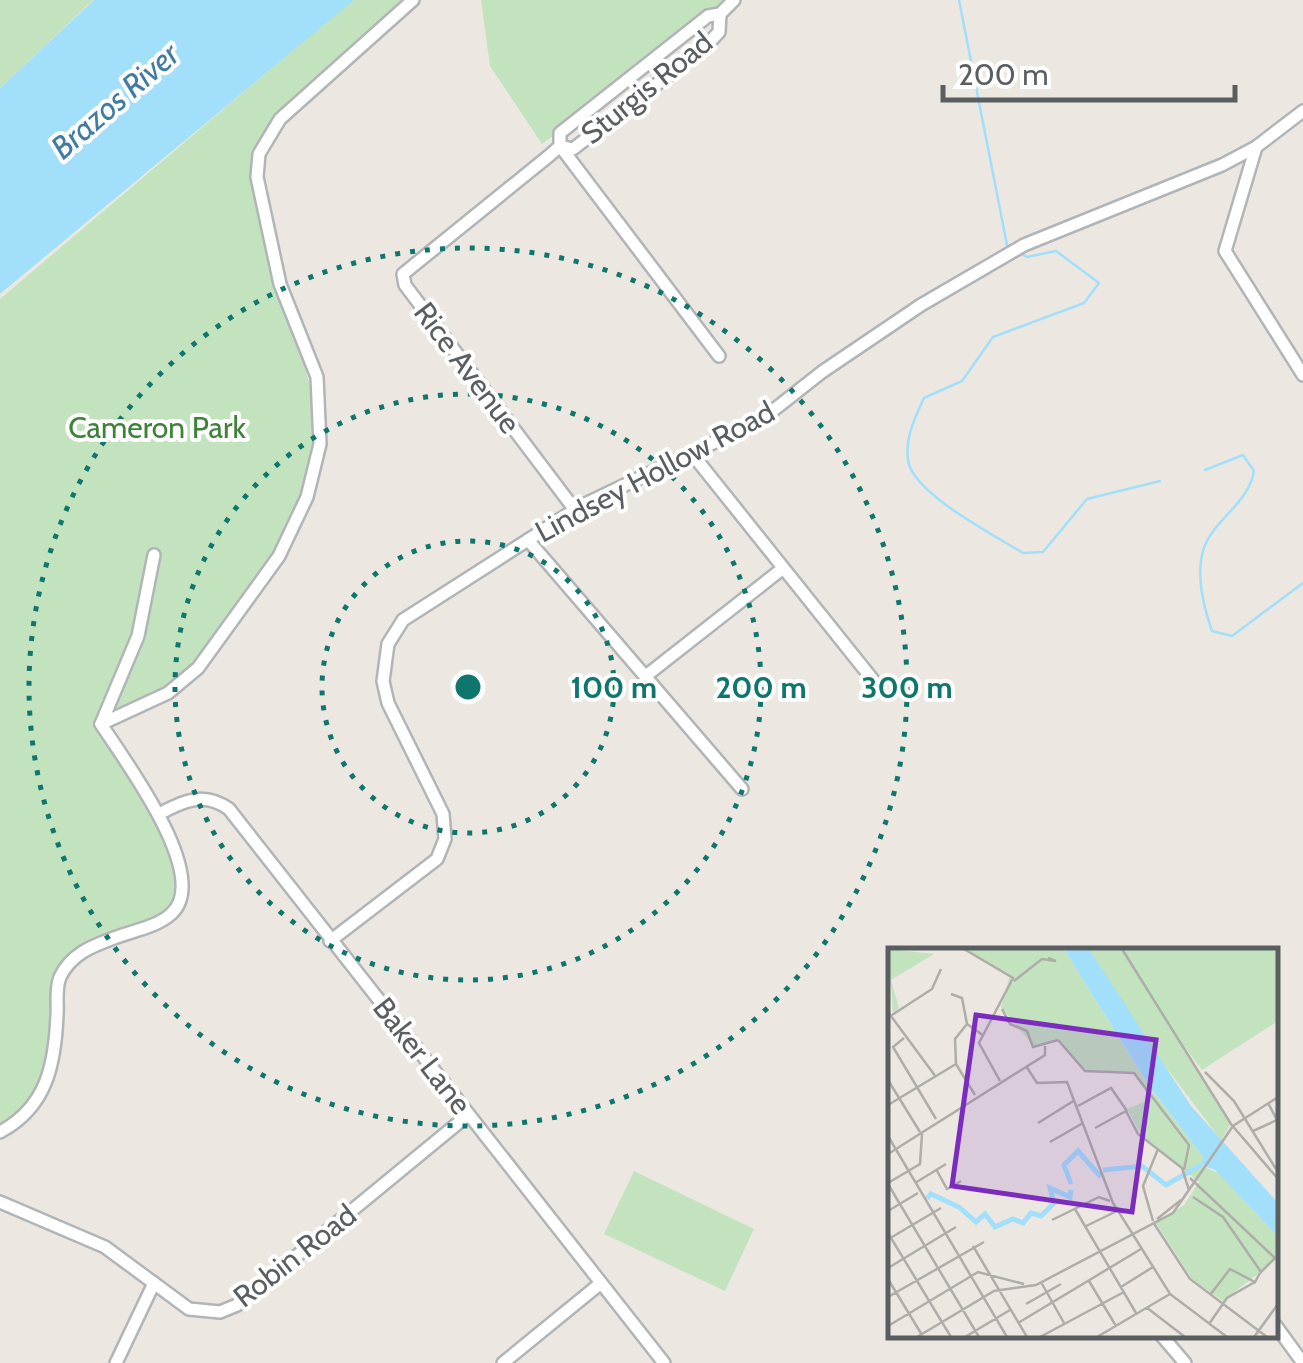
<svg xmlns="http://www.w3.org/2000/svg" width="1303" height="1363" viewBox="0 0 1303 1363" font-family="Cabin,sans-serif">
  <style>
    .green { fill: #c3e3be }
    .water { fill: #a2dffa }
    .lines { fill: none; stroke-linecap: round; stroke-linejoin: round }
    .stream { stroke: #a2dffa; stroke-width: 2.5 }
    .minor-casing { stroke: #b2b5b8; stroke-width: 16 }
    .minor { stroke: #fff; stroke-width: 11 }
    .ring { fill: none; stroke: #0f766e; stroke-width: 5; stroke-dasharray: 5 10 }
    .labels { text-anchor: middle; stroke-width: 8; stroke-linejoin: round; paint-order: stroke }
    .street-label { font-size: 30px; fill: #5a5e61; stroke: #fff }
    .park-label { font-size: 30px; fill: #3e8138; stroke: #fff }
    .water-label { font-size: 32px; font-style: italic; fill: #3f7ba2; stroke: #fff }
    .inset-river { fill: none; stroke: #a2dffa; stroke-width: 5 }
    .inset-road { fill: none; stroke: #aeadaa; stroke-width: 2.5 }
    .view { fill: #7b2cbf; fill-opacity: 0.15; stroke: #7b2cbf; stroke-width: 5 }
    .inset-edge { fill: none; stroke: #5a5e61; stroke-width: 5 }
    .centre { fill: #0f766e; stroke: #fff; stroke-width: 5 }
    .ring-label { font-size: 30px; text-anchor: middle; font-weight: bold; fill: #0f766e; stroke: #fff; stroke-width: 8; stroke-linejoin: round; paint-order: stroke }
  </style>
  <rect width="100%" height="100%" fill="#ece8e1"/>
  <g class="green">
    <path d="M0,0H93L0,88Z"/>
    <path d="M352,0H412L262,144L267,223L319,421L301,511L239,613L181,684L102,724L159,814L184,889L163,920L112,938L67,965L51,1074L0,1130V299Z"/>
    <path d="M481,0H728L720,14L542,144L490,66Z"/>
    <path d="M634,1171L754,1229L725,1291L604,1234Z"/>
  </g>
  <path class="water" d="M94,0H354L0,294V88Z"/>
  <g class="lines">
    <g class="stream">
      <path d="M959,0L1007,245L1011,248"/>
      <path d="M1018,252L1027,257L1056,251L1099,283L1084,303L993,337L962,381L924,398C915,417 905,438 908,460C912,493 994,535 1023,553L1043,552L1087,499L1160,481"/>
      <path d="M1205,470L1243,455L1254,471C1249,504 1211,521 1203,551C1196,576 1204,608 1212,631L1232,636L1303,583"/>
    </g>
    <defs>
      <g id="minor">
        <path d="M560,146L719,356"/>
        <path d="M560,146L573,149L705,47L719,32L720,14"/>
        <path d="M1256,147L1225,251L1303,375"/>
        <path d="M693,455L873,680"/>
        <path d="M575,510L405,285L403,274L550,155L560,146V133L708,16L720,14L734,0"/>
        <path d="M528,540L742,789"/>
        <path d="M647,675L782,569"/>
        <path d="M101,724L168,693L198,668L279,556L307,497L320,444L317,377L280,284L257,177L259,154L280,119L413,0"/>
        <path d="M101,724L138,636L154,555"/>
        <path d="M159,814C183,801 204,791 229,809L664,1363"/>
        <path d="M330,941L437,859L445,839L443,814L388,703L383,681L388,644L403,620L581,506L761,420L822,372L921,305L1024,245L1222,165L1256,147L1303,111"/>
        <path d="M0,1132C47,1107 55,1064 57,1015C58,1002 55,990 60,977C71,954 92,946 114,938C132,931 157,927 171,914C213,877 124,760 101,724"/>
        <path d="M0,1202L105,1247L189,1309L220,1312L237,1305L468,1115"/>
        <path d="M1276,1326L1303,1363"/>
        <path d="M1162,1336L1185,1363"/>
        <path d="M116,1363L154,1283"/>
        <path d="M503,1363L601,1283"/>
      </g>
    </defs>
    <use href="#minor" class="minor-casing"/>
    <use href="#minor" class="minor"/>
  </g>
  <g class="ring">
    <circle cx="468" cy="687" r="146"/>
    <circle cx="468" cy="687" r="293"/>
    <circle cx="468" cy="687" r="439"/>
  </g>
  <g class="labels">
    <g class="street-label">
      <text transform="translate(647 88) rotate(-39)" y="10">Sturgis Road</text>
      <text transform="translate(467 368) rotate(53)" y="10">Rice Avenue</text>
      <text transform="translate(655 472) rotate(-28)" y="10">Lindsey Hollow Road</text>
      <text transform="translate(422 1056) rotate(52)" y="10">Baker Lane</text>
      <text transform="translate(295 1256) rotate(-38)" y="10">Robin Road</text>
    </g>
    <g class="park-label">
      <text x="157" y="438">Cameron Park</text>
    </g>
    <g class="water-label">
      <text transform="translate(115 101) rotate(-41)" y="11">Brazos River</text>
    </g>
  </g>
  <g transform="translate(888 948)">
    <rect width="390" height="390" fill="#ece8e1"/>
    <path d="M0,1L46,6L3,32L11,60L5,65ZM76,1H176L259,135L315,209V218L331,226L390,289V310L335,353L304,331L268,275L296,257L311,234L253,187L239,161L263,151L244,124L195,122L170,92L147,100L113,59L122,27ZM201,1H390V73L314,122L297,99L343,176L333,192L256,90Z" fill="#c3e3be"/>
    <path d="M176,1H201L303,158L390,255V289L327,222L313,217L315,209L260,136Z" fill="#a2dffa"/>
    <path class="inset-river" d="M215,222L254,218L278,237L313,217M183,236L176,217L190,203L213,229M39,250L43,246L71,259L88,274L97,266L107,279L125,271L135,275L143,265L153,268L166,255L162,240L182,249L183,242"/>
    <path class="inset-road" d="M76,1L125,30L91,95L112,133M234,1L343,176L390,231M126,33L154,11L168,13L160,10M63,46L74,50L79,76L96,88M114,61L122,76L139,83L145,99L170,92M0,64L48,129M4,67L44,41L53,21M79,76L67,91L68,116L87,147M16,90L5,99L48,171M170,92L197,123L246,125L301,197L296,222M138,118L149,135L179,134L225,255L244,285M317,124L346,153L388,221M0,132L32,184M0,157L68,116M190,158L223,140L239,163M238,163L250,186L294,220L301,242M150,175L187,152M207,180L238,163M365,183L389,172L380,155M0,188L119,389M162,194L195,175M0,206L157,107V98M48,221L59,241L73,233M302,230L387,310M0,235L32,216L34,186M27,235L58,216M0,236L91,389M305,249L335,269L373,324L387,310M187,261L248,365M0,263L30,245M269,271L293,252M164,272L211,249L222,253M265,273L255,238L270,201M265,274L302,331L379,389M196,279L229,263M0,285L63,389M244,285L282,346L339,389M4,289L53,260M85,298L139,389M0,320L68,279M0,331L34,387M201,333L228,378M153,334L176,375M233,339L265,319M322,347L342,321L367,334L372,325M0,349L96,294M138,356L173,336M258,359L297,389M130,375L253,301M321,376L339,350L367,334M0,378L90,324L136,336M29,389L106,343L148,337L285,265L345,178L390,149M77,389L122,362M152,389L236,344M209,389L282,346M366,389L390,356"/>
    <path class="view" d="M88,67L268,92L244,264L64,238Z"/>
    <rect width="390" height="390" class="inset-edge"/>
  </g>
  <circle cx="468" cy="687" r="15" class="centre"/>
  <g class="ring-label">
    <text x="614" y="698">100 m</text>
    <text x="761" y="698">200 m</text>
    <text x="907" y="698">300 m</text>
  </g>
  <path d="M943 85v15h292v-15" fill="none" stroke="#5a5e61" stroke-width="5"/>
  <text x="958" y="85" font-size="30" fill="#5a5e61" stroke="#ffffff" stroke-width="8" paint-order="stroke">200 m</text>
</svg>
